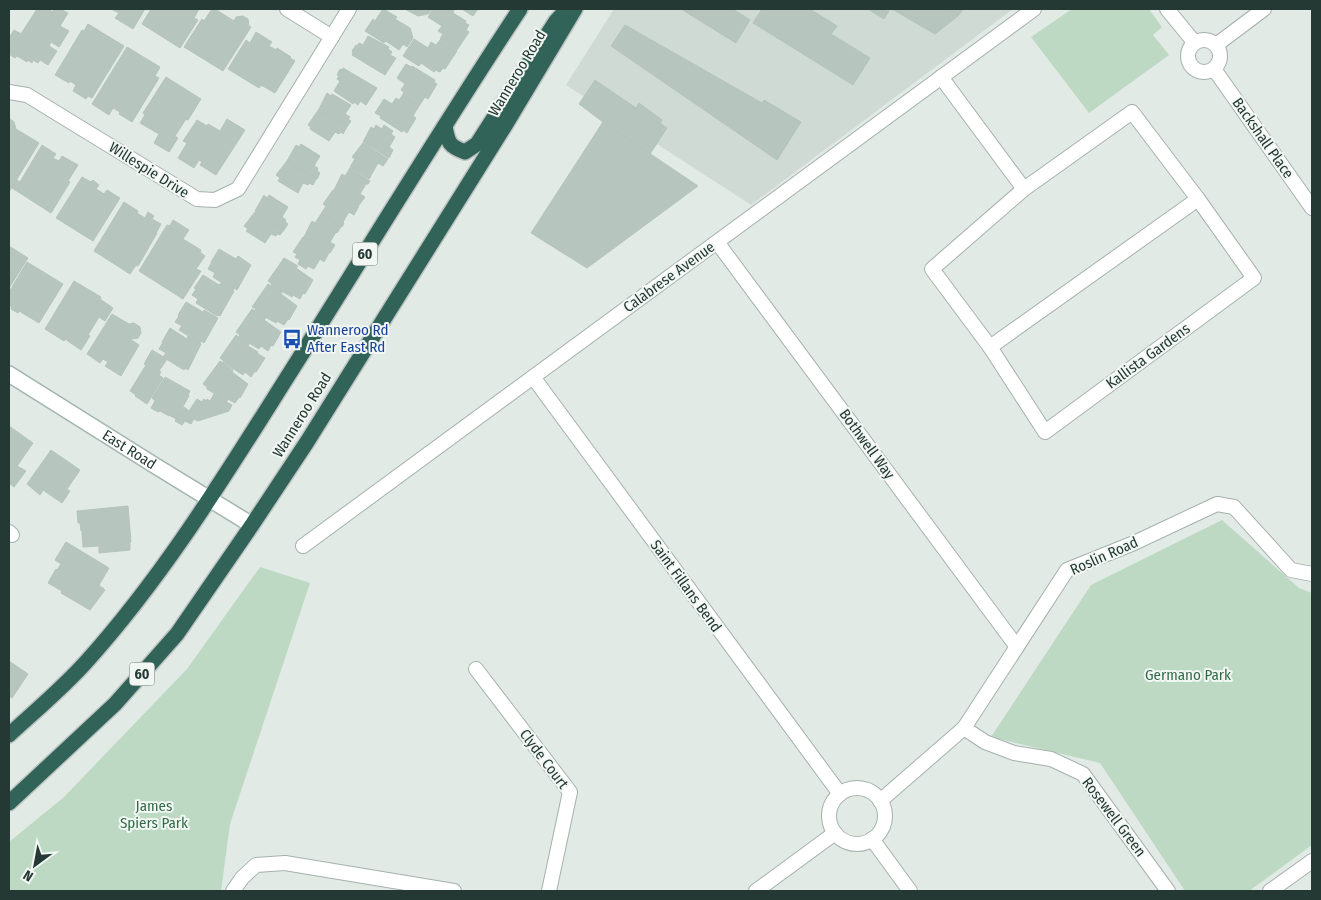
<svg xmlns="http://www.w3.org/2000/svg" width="1321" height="900" viewBox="0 0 1321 900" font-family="'Fira Sans Condensed',sans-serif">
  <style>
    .built { fill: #d0dad5 }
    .green { fill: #bdd9c4 }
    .building { fill: #b7c5bf; stroke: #b5c3bd }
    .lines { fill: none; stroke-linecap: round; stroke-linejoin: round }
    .street-casing { stroke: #a5b1ad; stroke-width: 16 }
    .secondary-casing { stroke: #a2b5ae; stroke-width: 18 }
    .highway-casing { stroke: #bdc4c2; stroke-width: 18 }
    .street { stroke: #fff; stroke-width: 14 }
    .secondary { stroke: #fff; stroke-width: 15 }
    .highway { stroke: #326358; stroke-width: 15 }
    .labels { text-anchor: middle; stroke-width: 4; stroke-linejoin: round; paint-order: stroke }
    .shield { fill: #f2f7f4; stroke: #62726d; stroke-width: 1 }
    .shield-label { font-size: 14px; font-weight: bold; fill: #243933 }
    .street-label { font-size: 15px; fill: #243933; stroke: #f2f7f4 }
    .transit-label { font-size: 15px; fill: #164399; stroke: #f2f7f4; text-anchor: start }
    .park-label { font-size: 15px; fill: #326c48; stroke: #f2f7f4 }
  </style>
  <rect width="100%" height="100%" fill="#e2eae6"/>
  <path class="built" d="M614,9H1013L751,205L566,85Z"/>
  <g class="green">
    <path d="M1072,9H1149L1162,27L1153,35L1169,55L1089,113L1031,37Z"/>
    <path d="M1222,520L1299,588L1312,593V845L1249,891H1185L1100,763L991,737L1091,585Z"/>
    <path d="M260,567L310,583L230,824L221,891H9V842L64,797L187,669Z"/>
  </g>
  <g class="building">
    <path d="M37,9H48L53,12L54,9H60L68,13L60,26L69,31L59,47L51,42L49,46L57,51L48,65L40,60L38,63L33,60L32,63L28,60L27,62L17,56L15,58L9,54V38L14,30L21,34Z"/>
    <path d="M111,9H145L133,29L115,18L119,13Z"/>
    <path d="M151,9H199L194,18L198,20L180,48L142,24Z"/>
    <path d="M212,9H215L234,21L236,17L243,16L248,19L249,26L251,27L223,71L184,47L202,19L204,21Z"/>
    <path d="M383,9L397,17L395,19L410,28L413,38L407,47L403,44L399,50L386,41L384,43L365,31L373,19L375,21Z"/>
    <path d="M405,9H432L428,14L418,16Z"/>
    <path d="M433,9H452L454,10L453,13L466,21L465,23L469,25L466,30L469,32L457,50L440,39L443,34L438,31L442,26L428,17Z"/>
    <path d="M462,9H478L473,16Z"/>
    <path d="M681,9H733L750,20L736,43Z"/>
    <path d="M762,9H810L837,26L831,34L870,58L853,85L753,23Z"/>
    <path d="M868,9H890L884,19Z"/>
    <path d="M892,9H949L959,15L935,34Z"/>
    <path d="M949,9H963L959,15Z"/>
    <path d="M88,24L124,46L92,98L88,96L86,99L73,91L76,85L70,81L69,83L55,75L82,30L84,31Z"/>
    <path d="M625,25L762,103L764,100L801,122L777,160L611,46Z"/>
    <path d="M256,32L272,42L269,46L276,50L277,48L291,57L290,58L295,61L275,93L261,85L259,88L228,69L246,40L250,43Z"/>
    <path d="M368,36L389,47L388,49L392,52L390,55L396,58L385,75L352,55L353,52L352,51L356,45L357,46L359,43L363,45Z"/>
    <path d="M414,39L428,48L431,42L436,45L440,40L457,51L445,69L443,68L440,72L435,70L434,72L421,63L419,66L403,56Z"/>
    <path d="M127,47L160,67L155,76L159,78L132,122L119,114L120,112L113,108L109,115L92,104Z"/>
    <path d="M406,64L411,67L412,66L435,80L434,82L437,84L428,99L425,97L419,106L402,96L404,92L401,90L405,84L397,78Z"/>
    <path d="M343,68L377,88L366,105L360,101L358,105L354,102L353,104L334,91L340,81L337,79L339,76L337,75L340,69L342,70Z"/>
    <path d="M166,77L201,99L188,120L186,119L175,136L178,138L169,152L154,143L159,134L140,123L145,115L143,113Z"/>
    <path d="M595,80L636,108L639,103L662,120L660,123L667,128L650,154L603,122L579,104Z"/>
    <path d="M327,93L331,96L332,94L351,105L345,114L350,117L348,119L351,121L347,127L319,109Z"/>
    <path d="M402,96L419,106L413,116L416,118L407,133L403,130L402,132L380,118L381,116L375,113L384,99L392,104L396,98L399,100Z"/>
    <path d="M319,109L347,127L343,134L341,132L339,134L335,132L329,141L310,129L311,127L308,125Z"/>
    <path d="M9,118L14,122L16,129L39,143L9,192Z"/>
    <path d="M227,119L245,130L216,175L200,165L202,162L199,160L194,168L178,158L187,143L183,141L197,120L207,126L208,124L220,131Z"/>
    <path d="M603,122L698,186L587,268L531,233Z"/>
    <path d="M376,125L382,129L384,125L393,131L391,134L395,137L389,147L393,150L389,158L363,142L371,127L374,129Z"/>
    <path d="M363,143L388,159L383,166L378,163L369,179L350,167L355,159L352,157Z"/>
    <path d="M301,144L320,156L314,166L318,168L317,171L320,173L317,179L287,161L296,145L299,147Z"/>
    <path d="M42,145L56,154L53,158L59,161L62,156L78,165L68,181L70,182L51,213L12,188L17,180L20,182Z"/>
    <path d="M287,161L316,179L313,185L309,183L308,185L303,183L298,193L278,181L280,178L276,175Z"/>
    <path d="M350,168L370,181L368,184H366L360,194L365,197L359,205L334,190L342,174L345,176Z"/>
    <path d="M82,177L91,182L93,180L99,185L96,189L104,194L107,190L120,198L93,241L56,218Z"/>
    <path d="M333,190L359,206L354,215L349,212L343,222L344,223L342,227L321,214L326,206L323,204Z"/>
    <path d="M264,195L267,198L269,195L288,207L282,217L286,220L285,222L288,224L284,230L255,211Z"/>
    <path d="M124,202L138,211L137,213L145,218L148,212L154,216L152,219L161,224L156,233H157L138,266L136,265L130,274L94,251Z"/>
    <path d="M255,212L284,230L280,235L277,234L276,236L271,234L265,243L246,231L248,229L244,226Z"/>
    <path d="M321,214L341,227L337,233L336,232L330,242L335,245L330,253L304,237L312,221L315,223Z"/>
    <path d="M173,220L189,230L183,239L201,250L200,252L205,256L196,269L201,271L183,299L139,271L167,225L170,226Z"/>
    <path d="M303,237L329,253L324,262L320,259L314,269L308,266L306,269L298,264L300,260L295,257L297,254L293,252Z"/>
    <path d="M9,246L28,258L9,288Z"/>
    <path d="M219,249L236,259L238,256L251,265L237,290L234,288L233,290L213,277L215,273L208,269L212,262H211Z"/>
    <path d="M284,258L298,266L296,268L313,280L305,294L303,293L300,299L293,295L292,297L271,285L272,284L268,281Z"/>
    <path d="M27,262L63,284L39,323L19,311L18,313L11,309L12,307L9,305V292Z"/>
    <path d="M203,275L219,285L221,283L234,291L220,316L218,315L217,316L196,303L198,299L192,295L196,289L194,288Z"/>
    <path d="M74,281L101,297L100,299L113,308L105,321L99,317L88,335L90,336L81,350L65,339L64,341L45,329Z"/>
    <path d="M268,284L282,292L281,294L297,306L289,320L288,319L284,325L277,321L276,323L255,311L256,309L252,307Z"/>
    <path d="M186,302L203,312L204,310L218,318L204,343L201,341L200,343L179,330L182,326L175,322L179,316L178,315Z"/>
    <path d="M252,309L266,318L264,320L281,332L273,346L271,345L268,351L261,346L259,349L239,337L240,335L236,332Z"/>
    <path d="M112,314L129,324L134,323L140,327L141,333L138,338L132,339L128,338L139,345L121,376L105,366L108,362L103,359L100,363L87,354Z"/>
    <path d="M170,328L187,339L188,336L201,344L188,370L185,368L184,370L163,357L166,353L159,349L163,342H162Z"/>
    <path d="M236,335L249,344L248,346L258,352L257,353L265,358L256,372L255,371L251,377L245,372L243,375L223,362L224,361L220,358Z"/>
    <path d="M152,350L167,359L159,371L161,372L159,375L163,378L147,404L135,396L136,395L130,391L146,365L144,364Z"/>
    <path d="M220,361L233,370L232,372L248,384L240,398L239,397L235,403L228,399L227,401L207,389V387L203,384Z"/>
    <path d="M165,377L190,391L188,395L189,396L176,419L169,415V416L160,411L158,412L151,408L155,401L152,398Z"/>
    <path d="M214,394L232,405L229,411L198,421L194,419L191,424L185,421L182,425L175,421L184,407L189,411L197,399L202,402L204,399L206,401L207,399L210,401Z"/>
    <path d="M9,426L33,443L17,466L26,471L14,487L9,483Z"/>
    <path d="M51,450L80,470L67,489L70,491L62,503L43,490L40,495L27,484Z"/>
    <path d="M128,506L131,542H130V550L99,553V546L83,547L82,531H81L80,523H78L77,511Z"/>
    <path d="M66,542L109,568L99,585L105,590L90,610L61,593L62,591L48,583L56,569L57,570L61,564L55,560Z"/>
    <path d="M9,661L28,674L12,698L9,696Z"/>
  </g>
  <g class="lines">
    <defs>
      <g id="street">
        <path d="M287,9L332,37"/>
        <path d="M1167,9L1194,42"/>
        <circle cx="1204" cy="56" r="16"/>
        <path d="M1216,45L1264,9"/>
        <path d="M1214,69L1312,208"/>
        <path d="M941,77L1024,189"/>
        <path d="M9,92L27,95L197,199L215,200L238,189L349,9"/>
        <path d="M1132,112L1198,199L1254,278L1045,432L990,347L932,269L1024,189Z"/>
        <path d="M717,242L1017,647"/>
        <path d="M990,347L1198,199"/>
        <path d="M533,377L840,794"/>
        <path d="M9,532L12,535"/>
        <path d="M303,546L1034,9"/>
        <path d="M476,669L570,792L549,891"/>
        <path d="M964,728L985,742L1014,753L1051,759L1083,774L1168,891"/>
        <circle cx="857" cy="816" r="28"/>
        <path d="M880,801L964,728L1067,570L1134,543L1217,504L1234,507L1291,570L1312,574"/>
        <path d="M872,839L910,891"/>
        <path d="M233,891L242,878L256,865L285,863L454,891"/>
        <path d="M756,891L835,833"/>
        <path d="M1270,891L1312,861"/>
      </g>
      <g id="secondary">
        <path id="s1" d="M9,374L154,465L252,525"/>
      </g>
      <g id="highway">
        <path d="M445,126C448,143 449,146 465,152L477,144L556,21L567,9"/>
        <path d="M9,735C35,711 63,688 87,661C167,572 229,469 293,368C368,249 442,127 520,9"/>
        <path d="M9,803L115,704L177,634L252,525L307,442L506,124L575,9"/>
      </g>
    </defs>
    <use href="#street" class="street-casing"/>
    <use href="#secondary" class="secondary-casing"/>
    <use href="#highway" class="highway-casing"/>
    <use href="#street" class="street"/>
    <use href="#secondary" class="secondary"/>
    <use href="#highway" class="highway"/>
  </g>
  <defs>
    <symbol id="bus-bare" viewBox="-9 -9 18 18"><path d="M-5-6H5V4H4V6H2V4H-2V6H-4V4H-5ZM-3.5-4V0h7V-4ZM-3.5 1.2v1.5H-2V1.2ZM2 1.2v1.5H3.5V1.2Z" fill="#1a4fb4" stroke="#f2f7f4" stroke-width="2.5" paint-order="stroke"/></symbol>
  </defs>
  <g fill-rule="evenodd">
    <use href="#bus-bare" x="278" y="325" width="28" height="28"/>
  </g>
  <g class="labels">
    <g class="shield">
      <rect x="352.5" y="242.5" width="25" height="23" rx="4"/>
      <rect x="129.5" y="662.5" width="25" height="23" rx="4"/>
    </g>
    <g class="shield-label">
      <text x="365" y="259">60</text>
      <text x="142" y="679">60</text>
    </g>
    <g class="street-label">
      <text transform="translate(517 73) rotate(-59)" y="5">Wanneroo Road</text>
      <text transform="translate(1263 138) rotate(55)" y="5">Backshall Place</text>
      <text transform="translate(149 170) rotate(32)" y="5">Willespie Drive</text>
      <text transform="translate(669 277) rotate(-36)" y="5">Calabrese Avenue</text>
      <text transform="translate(1148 356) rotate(-36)" y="5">Kallista Gardens</text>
      <text transform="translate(302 415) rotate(-58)" y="5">Wanneroo Road</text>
      <text transform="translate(867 444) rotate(54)" y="5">Bothwell Way</text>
      <text dy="5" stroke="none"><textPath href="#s1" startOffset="142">East Road</textPath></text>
      <text transform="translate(1104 556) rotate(-24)" y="5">Roslin Road</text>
      <text transform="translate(686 586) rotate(54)" y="5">Saint Fillans Bend</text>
      <text transform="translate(544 759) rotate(53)" y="5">Clyde Court</text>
      <text transform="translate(1114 817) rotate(53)" y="5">Rosewell Green</text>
    </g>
    <g class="transit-label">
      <text x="307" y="335">Wanneroo Rd<tspan x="307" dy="17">After East Rd</tspan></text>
    </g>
    <g class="park-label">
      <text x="1188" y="680">Germano Park</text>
      <text x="154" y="811">James<tspan x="154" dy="17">Spiers Park</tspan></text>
    </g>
  </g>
  <rect width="1321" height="900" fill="none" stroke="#243933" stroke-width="20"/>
  <g transform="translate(35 865) rotate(212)" stroke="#f2f7f4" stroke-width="4" paint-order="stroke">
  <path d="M0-4L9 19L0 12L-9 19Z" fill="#243933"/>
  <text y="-8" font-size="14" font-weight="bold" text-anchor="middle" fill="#243933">N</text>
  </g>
</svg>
